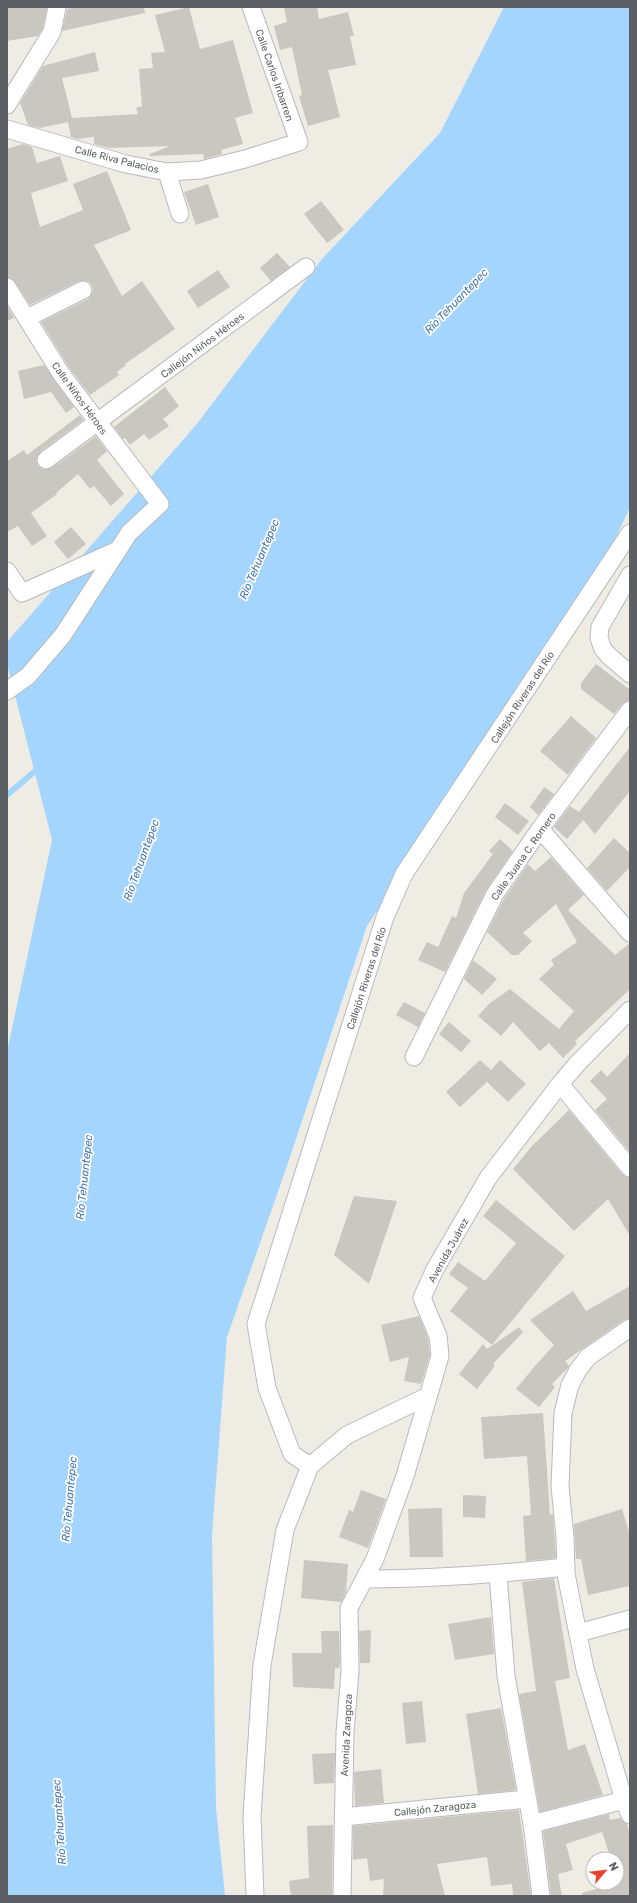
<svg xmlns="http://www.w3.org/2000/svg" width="637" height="1903" viewBox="0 0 637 1903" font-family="Rubik,sans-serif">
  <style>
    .water { fill: #a4d5ff }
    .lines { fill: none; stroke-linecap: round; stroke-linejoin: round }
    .stream { stroke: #a4d5ff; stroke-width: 6 }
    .building { fill: #cac7c1 }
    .minor-casing { stroke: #b7babe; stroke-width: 19 }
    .minor { stroke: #fff; stroke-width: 17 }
    .labels { text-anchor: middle; stroke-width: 3.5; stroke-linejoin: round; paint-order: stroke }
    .street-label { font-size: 10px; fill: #5c6065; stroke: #fff }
    .water-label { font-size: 11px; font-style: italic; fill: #4175b1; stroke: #fff }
  </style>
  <rect width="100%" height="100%" fill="#efece4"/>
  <path class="water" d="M504,7H630V507L580,615L501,743L423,842L367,926L287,1166L227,1337L212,1535L216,1808L225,1896H7V1052L52,840L7,664V642L196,425L322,259L440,133Z"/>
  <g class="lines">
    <path class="stream" d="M7,795L41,766"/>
  </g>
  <g class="building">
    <path d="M7,7H47L43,28L38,36L7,41Z"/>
    <path d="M74,7H144L145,13L62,31L67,9Z"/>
    <path d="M189,7L200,49L233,40L253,113L235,118L243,144L221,150L222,154L204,159L203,154L150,156V154L170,146L109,148L94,144V137L77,139L71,137L68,122L40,128L28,125L20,103L43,66L95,52L99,71L62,78L72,118L138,114L136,108L142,106L139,69L153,68L151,53L165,52L155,15Z"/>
    <path d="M284,7H317L319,19L348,12L354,36H350L356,65L328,70L340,117L308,126L299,96L302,95L292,47L280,50L274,26L287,22Z"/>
    <path d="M23,144L32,147L37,163L60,156L68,181L31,193L40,227L83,210L73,184L107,171L131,230L94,245L122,296L142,281L175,329L125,364L126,365L117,372L119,375L90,395L70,369L41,322L88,299L93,291L92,285L88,281H79L30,305L15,282L7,277V149Z"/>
    <path d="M208,184L219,217L196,225L184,192Z"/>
    <path d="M321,201L344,230L327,243L304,214Z"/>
    <path d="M277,253L290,267L271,281L260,268Z"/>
    <path d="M218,270L230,287L198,308L187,291Z"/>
    <path d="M7,306L14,318L7,321Z"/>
    <path d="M44,365L74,407L66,413L51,392L24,399L18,371Z"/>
    <path d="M165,387L179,406L163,419L169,426L149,440L144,434L130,445L125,438L123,439L114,427Z"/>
    <path d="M80,415L83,420L40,452L36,461L38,466L42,469L52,468L96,436L107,451L97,460L124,494L111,506L94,486L90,489L78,474L56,493L57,494L31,513L47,536L32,546L18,526L7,532V461L24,450L27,455Z"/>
    <path d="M71,527L86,544L68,559L54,542Z"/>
    <path d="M596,664L630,690V700L622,704L614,714L581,689V683Z"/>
    <path d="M571,716L596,738L568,775L540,751Z"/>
    <path d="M630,747V791L595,834L583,820L567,839L554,827L570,806L579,812Z"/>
    <path d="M544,787L554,794L538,815L530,807Z"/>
    <path d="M505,803L529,821L518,835L495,817Z"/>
    <path d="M614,838L630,853V867L607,891L587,868Z"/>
    <path d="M500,839L513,851L486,890L445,972L418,960L427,942L438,947L452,916L456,918L464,893L493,854L489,851Z"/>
    <path d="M551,857L584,895L568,910L615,955L630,943V989L575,1041L577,1044L563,1058L549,1043L540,1051L513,1022L501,1036L478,1016L490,1003L510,989L559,1029L574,1011L539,979L554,965L551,960L577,942L556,904L523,933L532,941L518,955H512L487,932L504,899L528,864L535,871Z"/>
    <path d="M473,960L497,979L482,995L464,979Z"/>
    <path d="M404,1002L425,1013L418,1027L396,1015Z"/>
    <path d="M449,1022L471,1041L461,1052L439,1034Z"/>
    <path d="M630,1053V1152L595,1110L607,1099L590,1081L601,1070L607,1077Z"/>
    <path d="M480,1060L491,1070L500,1060L526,1084L508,1102L487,1082L460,1107L446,1092Z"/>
    <path d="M569,1110L622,1174L630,1178V1236L608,1199L574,1231L513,1169L532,1146Z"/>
    <path d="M354,1196L397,1201L369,1284L334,1255Z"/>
    <path d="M496,1200L565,1256L492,1345L450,1311L468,1288L449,1274L458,1262L485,1281L516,1243L483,1216Z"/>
    <path d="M630,1286V1318L624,1320L565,1361L569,1366L568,1368L552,1384L555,1387L539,1407L516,1389L535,1366L554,1345L530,1320L573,1291L586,1311Z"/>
    <path d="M419,1316L428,1338L430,1355L421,1384L404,1381L409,1357L390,1362L381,1325Z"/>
    <path d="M519,1327L523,1332L493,1364L495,1366L477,1389L459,1374L483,1344L487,1349Z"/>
    <path d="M543,1413L550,1515L553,1514L556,1558L526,1561L523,1516L531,1515L527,1456L484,1459L481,1417Z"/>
    <path d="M361,1490L386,1499L368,1548L339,1537L349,1510L353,1512Z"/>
    <path d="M463,1495L486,1496L485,1518L463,1517Z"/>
    <path d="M442,1508L443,1557H410L408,1509Z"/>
    <path d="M622,1509L630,1535V1586L588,1595L581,1559H576L574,1524Z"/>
    <path d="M304,1560L348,1564L346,1592L341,1602L301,1598Z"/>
    <path d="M554,1578L570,1678L555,1681L568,1750L585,1744L603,1795L540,1812L519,1694L536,1691L522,1582Z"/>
    <path d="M491,1617L494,1654L455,1660L448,1624Z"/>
    <path d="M371,1630L370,1663H360L359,1631Z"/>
    <path d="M321,1631H339L340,1663L339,1668H335L334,1689L293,1687L292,1653H322Z"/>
    <path d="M422,1701L426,1742L406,1744L402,1703Z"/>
    <path d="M501,1708L516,1790L478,1794L466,1714Z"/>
    <path d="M335,1753L334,1783L314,1784L312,1754Z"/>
    <path d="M381,1769L384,1803L355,1806L354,1772Z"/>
    <path d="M519,1810L531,1896H513L512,1884L491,1886L487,1857L437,1864L445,1896H383L384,1879L370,1881L367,1858L353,1860V1826Z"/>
    <path d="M609,1814L610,1820L620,1818L627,1824L630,1836V1896H583L582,1893L617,1883L618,1881L617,1859H611L602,1832L566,1844L573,1870L558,1874L562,1896H551L543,1831Z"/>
    <path d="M333,1825L332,1896H291L289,1881L309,1878L307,1826Z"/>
  </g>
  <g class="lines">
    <defs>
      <g id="minor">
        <path d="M7,105L52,32L57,7"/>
        <path d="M7,129L126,164L167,172L201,170L245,159L299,142L251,7"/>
        <path d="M167,172L180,214"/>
        <path d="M7,287L62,375L160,504L129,533L63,635L28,676L7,691"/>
        <path d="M27,318L83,290"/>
        <path d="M46,460L306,267"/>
        <path d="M7,571L22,593L118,550"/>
        <path d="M630,575L600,627L599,638L603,649L609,656L630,674"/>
        <path d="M540,829L630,933"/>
        <path d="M414,1057L495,894L540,829L630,710"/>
        <path d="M560,1084L630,1168"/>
        <path d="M630,1328L588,1357L578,1370L570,1385L563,1413L560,1486L565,1537L566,1574L585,1669L624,1800L630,1815"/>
        <path d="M310,1466L292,1454L267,1388L256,1324L385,917L404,874L630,533"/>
        <path d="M498,1574L506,1676L532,1824L541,1896"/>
        <path d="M365,1579C432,1579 499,1574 566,1567"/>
        <path d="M578,1633L630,1619"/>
        <path d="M343,1817L527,1799"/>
        <path d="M532,1824L624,1800"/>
        <path d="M255,1896L252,1816L262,1665L285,1530L310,1466L347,1435L428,1396"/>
        <path d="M342,1896L345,1733L350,1671L349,1608L375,1559L405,1476L440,1356L438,1336L422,1298L434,1271L488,1178L560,1084L577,1064L630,1010"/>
      </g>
    </defs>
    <use href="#minor" class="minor-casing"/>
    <use href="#minor" class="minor"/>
  </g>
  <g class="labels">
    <g class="street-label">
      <text transform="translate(275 75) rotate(71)" y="4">Calle Carlos Iribarren</text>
      <text transform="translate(117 159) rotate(14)" y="4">Calle Riva Palacios</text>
      <text transform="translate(202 345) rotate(-37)" y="4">Callejón Niños Héroes</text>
      <text transform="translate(80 398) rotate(54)" y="4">Calle Niños Héroes</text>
      <text transform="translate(522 697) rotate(-57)" y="4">Callejón Riveras del Río</text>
      <text transform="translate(523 856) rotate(-55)" y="4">Calle Juana C. Romero</text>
      <text transform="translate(366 978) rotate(-72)" y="4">Callejón Riveras del Río</text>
      <text transform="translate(448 1250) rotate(-61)" y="4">Avenida Juárez</text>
      <text transform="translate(346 1735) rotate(-87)" y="4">Avenida Zaragoza</text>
      <text transform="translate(435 1808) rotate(-6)" y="4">Callejón Zaragoza</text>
    </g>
    <g class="water-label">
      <text transform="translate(456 301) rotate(-46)" y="4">Río Tehuantepec</text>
      <text transform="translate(259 559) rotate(-67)" y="4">Río Tehuantepec</text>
      <text transform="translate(141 860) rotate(-70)" y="4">Río Tehuantepec</text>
      <text transform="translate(84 1177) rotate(-84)" y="4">Río Tehuantepec</text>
      <text transform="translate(69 1499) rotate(-85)" y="4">Río Tehuantepec</text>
      <text transform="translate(59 1822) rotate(-94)" y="4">Río Tehuantepec</text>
    </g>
  </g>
  <rect width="637" height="1903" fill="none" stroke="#5c6065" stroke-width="16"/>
  <g transform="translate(605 1871) rotate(62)"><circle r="19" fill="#ffffff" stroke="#bebfc1"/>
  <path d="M0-3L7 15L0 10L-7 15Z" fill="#e94230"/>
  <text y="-6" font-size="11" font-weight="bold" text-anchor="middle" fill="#5c6065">N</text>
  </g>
</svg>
